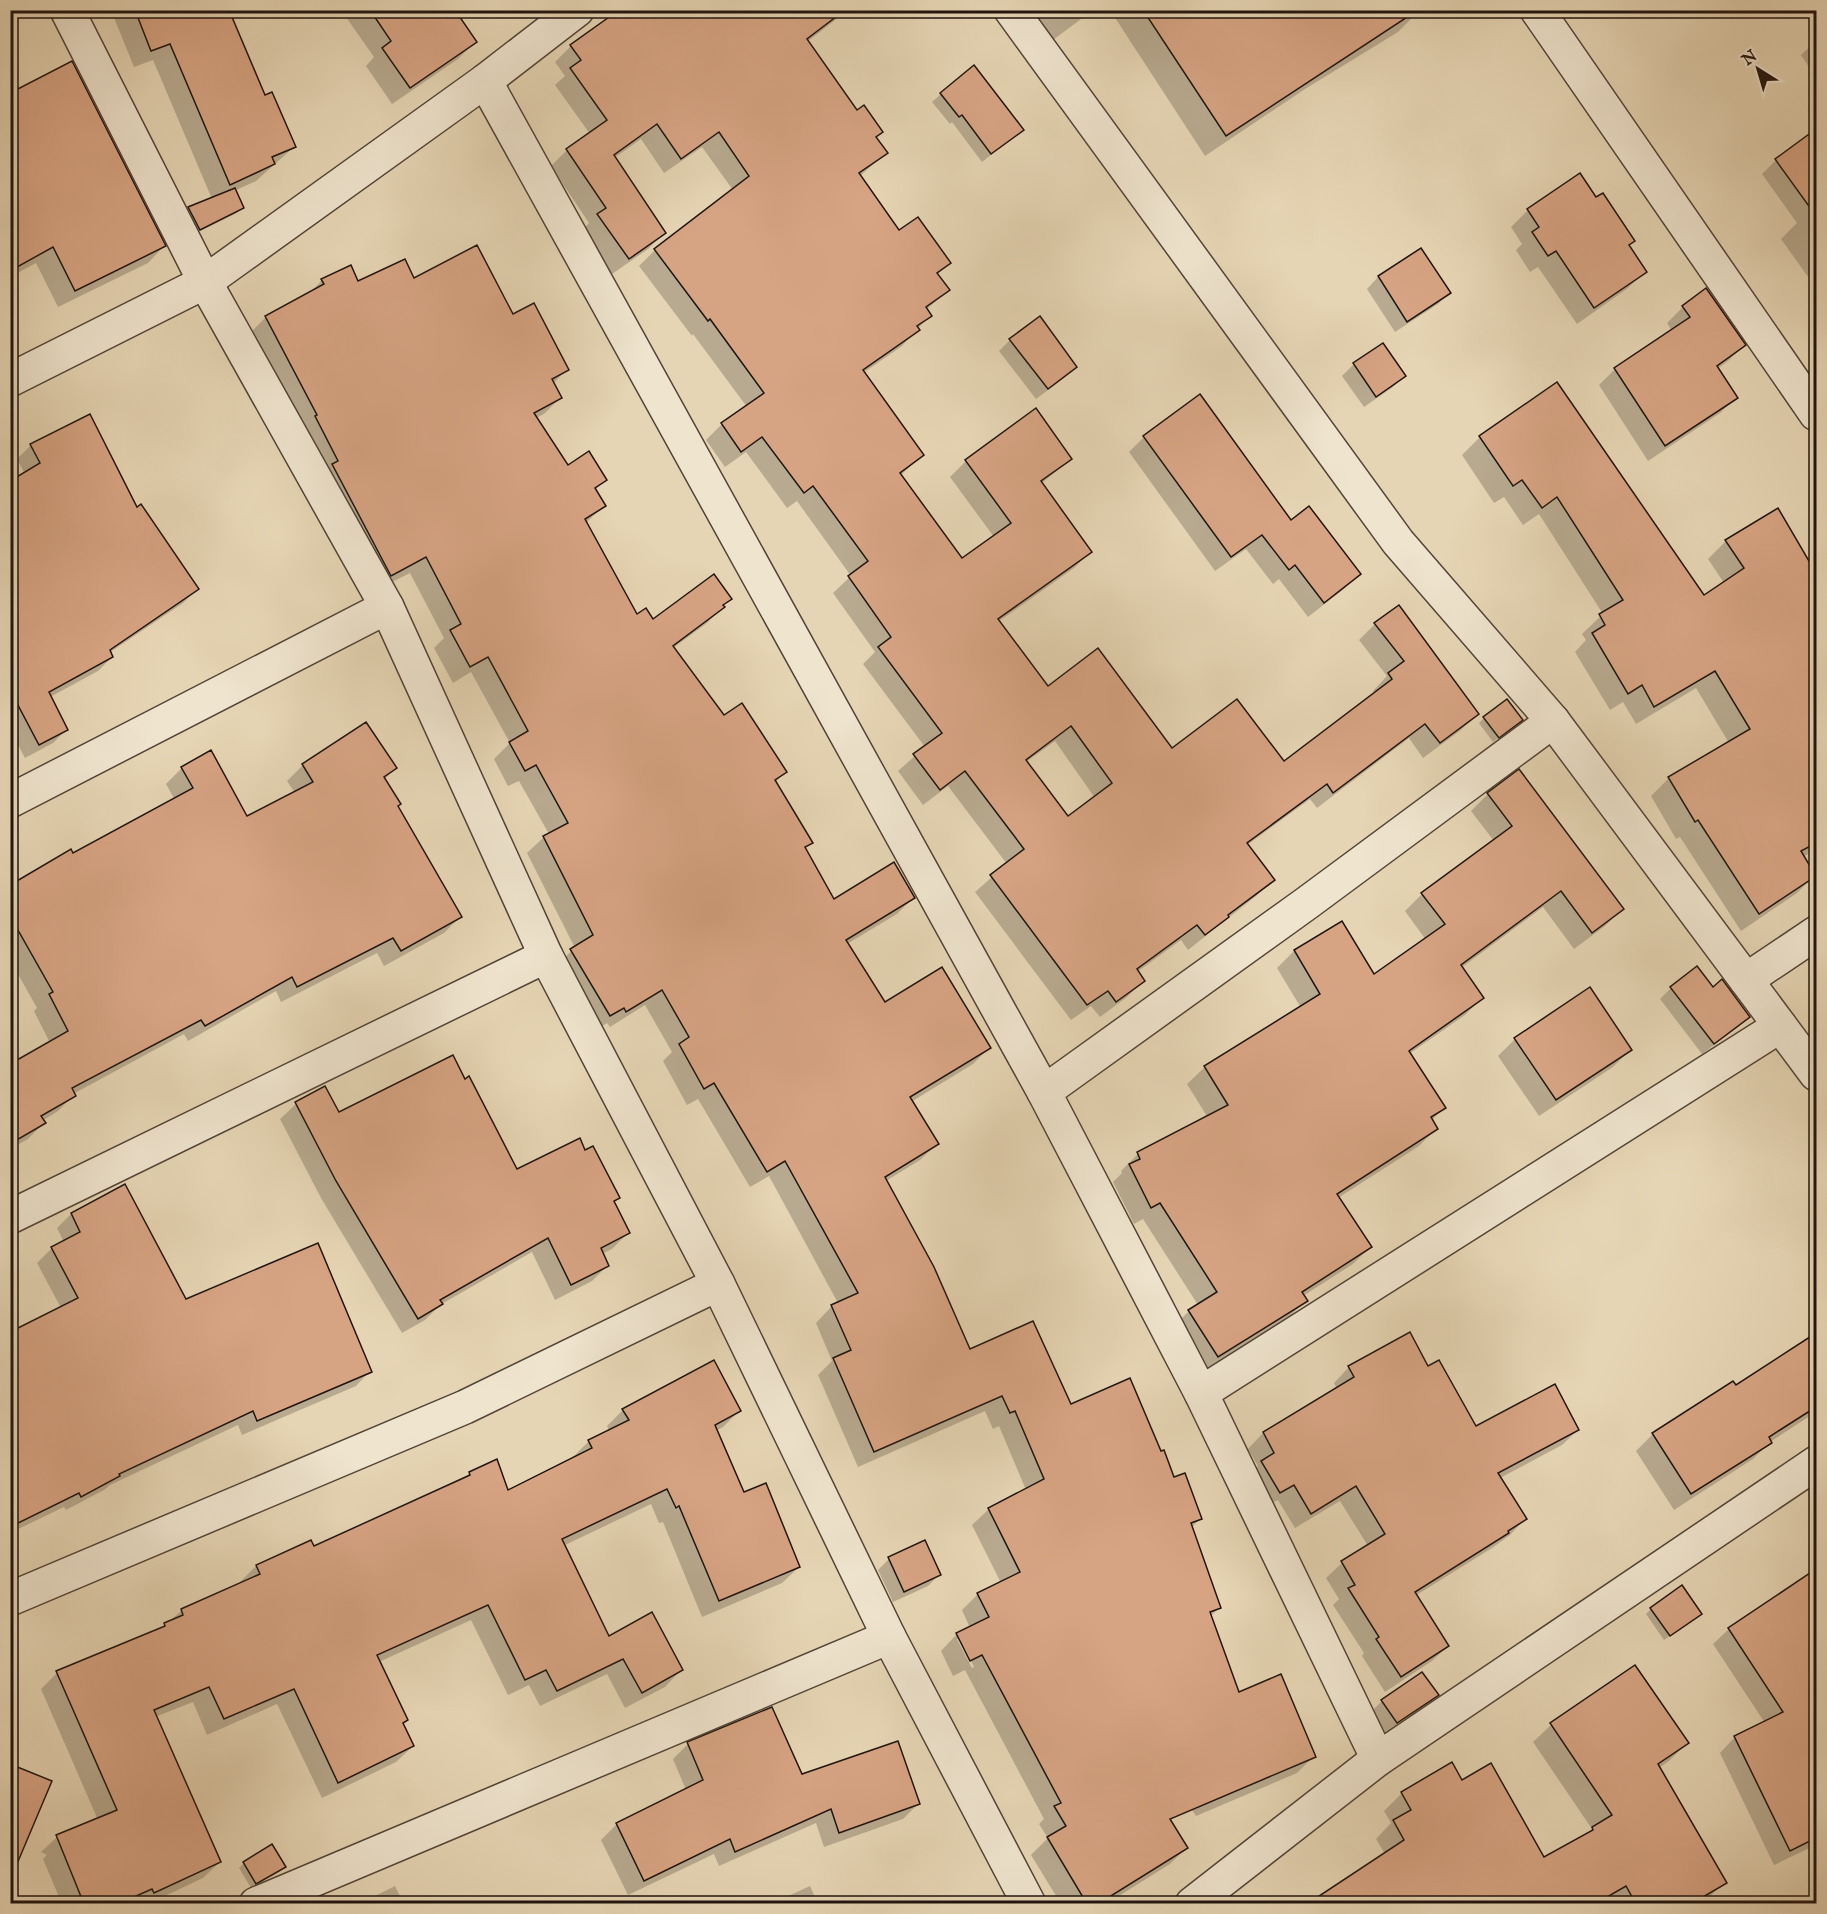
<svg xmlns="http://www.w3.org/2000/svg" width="1827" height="1914" viewBox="0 0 1827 1914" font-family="'IM FELL English',serif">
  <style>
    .shadow { fill: #0003; fill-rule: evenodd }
    .building { fill: #d7a483; stroke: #20140f; stroke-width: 1.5; fill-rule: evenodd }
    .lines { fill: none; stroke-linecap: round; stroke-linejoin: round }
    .street-casing { stroke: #524438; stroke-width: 36 }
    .street { stroke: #efe4ce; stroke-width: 33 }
  </style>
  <rect width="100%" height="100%" fill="#e6d5b4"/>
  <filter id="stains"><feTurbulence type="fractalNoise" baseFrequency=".00333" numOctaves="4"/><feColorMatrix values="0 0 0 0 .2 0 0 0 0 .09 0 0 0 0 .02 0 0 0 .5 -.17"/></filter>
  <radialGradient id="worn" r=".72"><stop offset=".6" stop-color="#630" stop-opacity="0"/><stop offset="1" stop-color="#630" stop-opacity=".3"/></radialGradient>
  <g class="shadow">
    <path d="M117,10H240L235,13L236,16L232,20L264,97L294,147L256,181L234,191L242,208L237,213L194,234L184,214L189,208L212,199L153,60L134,67L113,15Z"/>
    <path d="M341,10H458L455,13L475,42L458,59L392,104L366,66L374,57Z"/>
    <path d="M616,10H848L807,42L886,153L860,176L899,232L949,263L937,275L948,290L926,310L930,315L902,346L863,373L922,455L900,476L962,560L994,537L950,477L966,461L1070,459L1041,484L1090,552L1074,568L998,622L1048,688L1172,750L1284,763L1375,693L1373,691L1387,676L1359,640L1375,624L1398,607L1477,714L1461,730L1423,758L1409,738L1317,808L1310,799L1247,845L1273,880L1256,896L1188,950L1181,940L1137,972L1143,981L1127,997L1100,1017L1091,1006L1071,1020L975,892L1007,864L948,786L923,805L898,771L925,747L863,664L875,652L833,593L851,576L797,501L787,508L746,452L725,467L706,440L722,424L747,407L693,334L692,336L639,266L655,250L733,190L702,147L664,173L641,139L614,158L664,233L648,249L612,274L582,231L589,223L551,166L567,150L590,134L555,85L565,76L555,62L571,46L616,15L614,12ZM1055,741L1095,798L1068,818L1026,762Z"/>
    <path d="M1026,10H1093L1049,43Z"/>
    <path d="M1110,10H1417L1418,12L1398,32L1305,89L1205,156Z"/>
    <path d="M1816,41V78L1801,55Z"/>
    <path d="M941,94L1022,130L982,162L952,122L950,124L932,102Z"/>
    <path d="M10,95L164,246L148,263L58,307L36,263L10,277Z"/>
    <path d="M1816,131V288L1781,239L1797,223L1762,174L1776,160Z"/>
    <path d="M1596,199L1633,241L1628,246L1645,271L1628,288L1577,324L1538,267L1530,272L1516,250L1522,244L1511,227L1528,210Z"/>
    <path d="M1421,250L1449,293L1438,304L1395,332L1367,289L1378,277Z"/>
    <path d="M322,280L357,283L413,280L512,316L567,369L553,384L560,398L544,414L536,418L567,467L605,480L595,490L604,505L586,523L636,617L653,621L730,599L707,623L673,648L723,717L785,772L775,783L811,843L804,849L833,901L913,898L897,914L847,944L885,1004L989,1048L973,1064L911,1102L937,1144L920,1160L886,1181L969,1351L1070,1406L1173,1479L1200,1519L1191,1528L1219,1608L1210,1617L1238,1694L1314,1756L1297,1773L1196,1816L1141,1736L1175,1816L1170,1821L1186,1848L1170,1864L1106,1904H1061L1031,1855L1048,1838L1039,1824L1044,1819L965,1670L953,1676L941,1651L957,1634L970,1628L962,1610L978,1594L1001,1583L972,1525L989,1509L1026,1490L999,1426L993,1429L985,1411L858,1467L818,1375L832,1361L816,1323L832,1306L838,1303L769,1176L750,1187L698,1099L687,1105L663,1061L672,1052L645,1005L610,1027L607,1023L594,1031L555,966L575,948L527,853L544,837L549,834L519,781L508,786L494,759L510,743L471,672L453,683L434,648L444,638L410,573L374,591L250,333L266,317L309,294ZM957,1639H961L974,1667L972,1668Z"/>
    <path d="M1706,290L1744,345L1728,361L1717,369L1736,398L1720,413L1648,461L1599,385L1615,369L1672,331L1667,323L1683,307Z"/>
    <path d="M1010,340L1075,367L1064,378L1036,399L999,351Z"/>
    <path d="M1382,345L1404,376L1393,387L1364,407L1342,376L1354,364Z"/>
    <path d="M1557,384L1703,597L1724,583L1708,559L1726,541L1778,510L1816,576V849L1803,857L1815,875L1797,893L1741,931L1680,837L1676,839L1651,796L1669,778L1729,743L1696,688L1636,724L1623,702L1610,710L1575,652L1586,640L1582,634L1603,614L1539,514L1523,525L1504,497L1494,503L1462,455L1480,437Z"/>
    <path d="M1144,437L1291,522L1359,574L1344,589L1308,617L1279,579L1273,584L1246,549L1215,571L1129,452Z"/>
    <path d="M31,445L137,509L197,589L183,603L109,653L112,657L98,671L50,697L67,729L53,743L25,758L10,730V482L25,474L17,459Z"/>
    <path d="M1484,718L1516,725L1493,742L1479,723Z"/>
    <path d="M303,765L395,768L384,780L396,806L460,917L444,933L384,966L377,953L281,1002L276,991L188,1041L184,1034L73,1094L74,1095L58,1111L42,1121L44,1123L28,1139L10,1149V1066L50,1043L34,1011L37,1008L10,960V887L175,800L166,784L182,768L246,818L295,793L287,781Z"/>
    <path d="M1488,794L1622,909L1605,926L1574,949L1543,907L1461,968L1482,998L1465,1015L1409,1054L1444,1108L1431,1121L1437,1128L1419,1146L1338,1198L1370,1247L1353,1264L1303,1296L1306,1300L1288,1318L1201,1373L1172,1328L1189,1311L1198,1305L1143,1219L1134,1224L1113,1182L1122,1173L1121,1171L1138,1154L1208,1118L1187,1084L1205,1067L1301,1008L1277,968L1294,951L1342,923L1374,976L1426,940L1405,911L1422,894L1494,841L1471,811Z"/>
    <path d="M1671,988L1713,989L1748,1017L1737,1028L1702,1054L1660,999Z"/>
    <path d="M1515,1039L1630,1050L1613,1067L1539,1116L1498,1056Z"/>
    <path d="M296,1104L338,1114L516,1171L584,1152L618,1198L613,1203L628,1233L612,1249L602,1254L608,1265L592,1281L555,1300L532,1252L440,1305L425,1320L402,1333L321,1198L280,1119Z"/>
    <path d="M71,1214L185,1301L370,1371L356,1386L242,1435L238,1425L110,1485L104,1490L66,1510L64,1507L10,1533V1334L61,1308L37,1263L52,1248L64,1242L57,1228Z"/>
    <path d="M1816,1335V1412L1770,1442L1753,1459L1674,1510L1636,1451L1653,1434L1735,1387Z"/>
    <path d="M1349,1367L1427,1368L1475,1428L1578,1430L1562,1445L1500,1478L1525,1519L1510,1535L1492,1548L1415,1596L1448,1646L1432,1661L1385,1692L1362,1656L1364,1653L1333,1605L1339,1599L1326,1578L1342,1563L1368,1546L1340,1501L1295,1528L1278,1500L1264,1507L1246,1477L1258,1466L1248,1449L1263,1433L1337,1389L1334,1383Z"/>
    <path d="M623,1410L739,1411L723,1427L716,1431L743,1494L799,1567L782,1583L702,1617L663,1522L659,1523L651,1504L563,1546L609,1638L681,1670L665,1687L625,1708L607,1674L540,1706L529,1685L508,1695L471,1620L379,1662L406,1720L402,1725L413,1746L396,1762L322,1798L277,1704L207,1735L193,1702L155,1717L220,1862L203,1878L148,1904H62L43,1859L47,1855L41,1852L57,1837L98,1820L41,1689L57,1673L160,1630L182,1610L241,1584L240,1582L256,1566L313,1548L464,1479L469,1474L496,1461L507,1492L574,1459L573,1457L589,1441L609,1431L607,1426Z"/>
    <path d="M889,1559L939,1575L928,1586L893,1602L878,1570Z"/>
    <path d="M1816,1571V1845L1774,1865L1720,1753L1735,1737L1765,1723L1713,1644L1729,1629Z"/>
    <path d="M1651,1609L1695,1618L1664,1640L1646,1614Z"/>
    <path d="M1635,1667L1687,1743L1669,1761L1659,1768L1725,1882L1704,1902L1705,1904H1310L1385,1854L1376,1839L1391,1823L1384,1811L1402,1793L1462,1782L1544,1860L1583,1838L1592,1829L1533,1742L1551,1725Z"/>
    <path d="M1437,1695L1426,1706L1386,1733L1371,1712L1382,1701Z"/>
    <path d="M688,1744L802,1776L918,1804L903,1819L824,1847L816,1823L719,1866L714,1854L628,1895L601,1840L617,1824L686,1790L673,1759Z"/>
    <path d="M244,1863L284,1867L279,1872L251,1888L239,1868Z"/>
    <path d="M395,1886L404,1904H364L369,1899Z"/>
    <path d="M810,1886L818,1904H771Z"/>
  </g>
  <g class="building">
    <path d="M135,10H229L265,95L272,92L296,147L272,157L275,164L230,185L170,44L151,51Z"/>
    <path d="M370,10H455L477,42L410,88L382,48L391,41Z"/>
    <path d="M619,10H845L807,39L857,110L864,105L883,132L876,137L888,153L859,173L899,230L918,217L951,263L937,273L950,290L926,307L932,316L917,326L920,330L863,370L924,455L900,473L962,558L1011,523L965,460L1036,408L1072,459L1041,481L1092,552L998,619L1048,686L1098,648L1172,748L1237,699L1284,761L1392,679L1388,673L1404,661L1374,623L1399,605L1479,714L1440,743L1425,724L1333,793L1327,784L1247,843L1275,880L1228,915L1229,917L1205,935L1197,925L1137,969L1145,981L1116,1002L1108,991L1087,1005L990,875L1024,849L965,771L940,790L913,754L942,733L878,647L891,637L848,576L868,561L813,486L804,493L762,437L741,452L721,423L764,393L710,319L708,321L654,249L749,176L719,132L681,159L657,124L614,155L666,233L629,259L597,214L606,208L566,149L607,120L570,68L581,60L570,45ZM1071,726L1112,783L1068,816L1026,760Z"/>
    <path d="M1143,10H1418L1226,136Z"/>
    <path d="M72,61L166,246L75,291L53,247L10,271V93Z"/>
    <path d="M974,65L1024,130L991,154L962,115L959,117L940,93Z"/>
    <path d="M1816,129V216L1775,159Z"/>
    <path d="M1580,173L1596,197L1603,193L1635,241L1629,245L1647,272L1594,308L1556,251L1548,256L1532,232L1539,227L1527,209Z"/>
    <path d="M235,188L244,208L200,230L188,207Z"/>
    <path d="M477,245L513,314L534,303L569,370L552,379L562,398L534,413L568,465L589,451L607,480L595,488L606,506L585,519L637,614L646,608L653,619L714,574L732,599L723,605L725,607L673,646L724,715L742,703L787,772L775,780L813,843L805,847L834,899L894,862L915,898L846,940L885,1002L942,967L991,1048L910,1097L939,1144L885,1177L934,1267L970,1349L1033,1321L1071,1404L1130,1378L1161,1451L1164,1450L1174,1477L1185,1473L1202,1519L1191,1523L1221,1608L1210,1612L1239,1692L1281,1674L1316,1757L1170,1819L1188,1848L1098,1904H1087L1047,1837L1066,1826L1054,1806L1061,1803L982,1655L970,1661L956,1633L989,1617L977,1593L1020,1572L988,1508L1044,1479L1015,1411L1010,1413L1002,1396L874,1452L833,1358L851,1350L831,1305L858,1293L785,1161L767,1172L714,1083L704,1089L679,1044L689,1037L662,990L626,1012L624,1008L610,1016L570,949L593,935L543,836L568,823L536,765L525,771L509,742L528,731L488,657L470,667L450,630L461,624L426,557L391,576L332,464L338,461L315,416L317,415L265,316L324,284L321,279L351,265L358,281L405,259L414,278Z"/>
    <path d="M1421,248L1451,293L1407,322L1378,276Z"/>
    <path d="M1706,288L1746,345L1717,366L1738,398L1665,446L1614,368L1690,317L1682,306Z"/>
    <path d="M1040,316L1077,367L1048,389L1009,339Z"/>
    <path d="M1383,343L1406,376L1376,397L1353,363Z"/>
    <path d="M1557,382L1704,595L1744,568L1725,540L1778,508L1816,573V843L1801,851L1816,876L1759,914L1698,820L1695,822L1668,777L1750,729L1715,671L1654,707L1642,685L1628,694L1592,633L1605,625L1599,614L1623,600L1557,497L1542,508L1522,480L1513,486L1479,436Z"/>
    <path d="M1200,394L1291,520L1309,506L1361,574L1324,603L1295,565L1289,570L1262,535L1231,557L1143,436Z"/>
    <path d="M90,414L137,507L141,504L199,589L110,650L113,657L49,692L68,730L39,745L10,690V481L40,463L30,444Z"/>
    <path d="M1507,699L1523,720L1499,738L1483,717Z"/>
    <path d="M366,722L397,768L384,777L401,804L398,806L462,917L401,951L393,938L297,987L292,977L205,1026L201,1020L72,1088L76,1096L41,1116L46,1123L10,1144V1064L68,1031L49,994L53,992L10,916V885L71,849L73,853L193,788L181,767L211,750L247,816L313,782L302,764Z"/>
    <path d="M1519,769L1624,909L1592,933L1561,891L1461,965L1484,998L1409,1051L1446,1108L1431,1117L1438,1129L1337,1194L1372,1247L1302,1292L1308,1301L1218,1357L1188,1310L1217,1292L1160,1203L1151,1208L1129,1164L1140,1159L1137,1152L1228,1105L1204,1066L1320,994L1294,950L1342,921L1374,974L1445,924L1421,893L1512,826L1487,793Z"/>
    <path d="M1697,966L1713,987L1722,979L1750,1017L1714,1044L1670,987Z"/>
    <path d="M1590,987L1632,1050L1556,1100L1514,1038Z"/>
    <path d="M453,1055L465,1079L469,1076L517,1169L580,1138L585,1150L593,1146L620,1198L614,1201L630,1233L601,1248L609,1266L571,1285L548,1238L440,1300L443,1304L418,1319L336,1181L295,1102L325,1086L339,1112Z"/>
    <path d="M125,1184L186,1299L318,1243L372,1372L257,1421L253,1411L119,1474L120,1476L81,1497L79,1493L10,1527V1332L78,1298L51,1247L80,1232L71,1213Z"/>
    <path d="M1410,1332L1428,1366L1439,1360L1476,1426L1555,1384L1579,1430L1498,1473L1527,1519L1508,1531L1509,1533L1415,1592L1449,1646L1401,1677L1376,1639L1379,1637L1348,1588L1355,1585L1341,1561L1385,1534L1356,1486L1311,1514L1294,1485L1280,1493L1261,1461L1274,1453L1263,1432L1354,1377L1348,1366Z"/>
    <path d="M1816,1333V1407L1769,1437L1772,1443L1691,1494L1652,1433L1733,1381L1736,1385Z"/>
    <path d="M714,1360L741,1411L715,1425L744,1492L766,1483L800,1567L719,1601L679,1506L676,1508L667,1489L562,1539L609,1636L652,1612L683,1670L642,1693L623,1659L557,1691L546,1670L525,1680L488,1605L377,1655L408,1720L403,1723L414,1746L338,1783L294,1689L224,1719L209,1687L154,1710L221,1862L154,1893L152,1889L118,1904H84L56,1835L117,1810L56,1671L165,1626L164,1623L183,1615L181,1609L260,1574L256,1565L311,1540L314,1546L470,1475L469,1472L497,1459L508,1490L592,1448L588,1440L629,1420L622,1409Z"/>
    <path d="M925,1540L941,1575L904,1592L888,1557Z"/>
    <path d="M1816,1569V1838L1790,1851L1734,1736L1783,1712L1728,1628Z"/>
    <path d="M1682,1585L1702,1614L1670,1636L1650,1608Z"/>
    <path d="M1635,1665L1689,1743L1658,1764L1727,1883L1691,1904H1636L1626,1886L1595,1904H1307L1404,1840L1393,1820L1411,1810L1401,1792L1452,1762L1462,1780L1491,1763L1544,1857L1593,1830L1592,1827L1612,1815L1550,1723Z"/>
    <path d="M1422,1672L1439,1695L1397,1723L1381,1700Z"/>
    <path d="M772,1707L802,1774L898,1741L920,1804L839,1833L831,1809L735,1852L730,1839L644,1881L616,1823L703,1780L687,1742Z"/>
    <path d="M10,1764L52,1781L11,1878H10Z"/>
    <path d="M272,1844L286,1867L256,1884L243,1862Z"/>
  </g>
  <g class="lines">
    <defs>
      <g id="street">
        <path d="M1011,10L1398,542L1553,721L1816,1074"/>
        <path d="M1537,10L1816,414"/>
        <path d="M485,81L1044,1092L1201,1393L1378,1759"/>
        <path d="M10,380L205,282L485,81L577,10"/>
        <path d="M387,607L546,956L718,1284L889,1637L1029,1904"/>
        <path d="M10,801L387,607L205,282L67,10"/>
        <path d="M1746,980L1816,933"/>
        <path d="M1044,1092L1307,903L1553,721"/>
        <path d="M10,1217L546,956"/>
        <path d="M1201,1393L1780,1026"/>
        <path d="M10,1599L465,1407L718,1284"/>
        <path d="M256,1904L889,1637"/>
        <path d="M1192,1904L1378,1759L1816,1463"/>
      </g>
    </defs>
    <use href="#street" class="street-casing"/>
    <use href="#street" class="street"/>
  </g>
  <rect width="1827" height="1914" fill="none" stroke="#e6d5b4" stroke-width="36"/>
  <rect x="12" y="12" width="1803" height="1890" fill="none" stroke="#20140f" stroke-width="3"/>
  <rect x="18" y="18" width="1791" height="1878" fill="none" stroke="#20140f" stroke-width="1.5"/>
  <g transform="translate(1758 69) rotate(323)" stroke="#efe4ce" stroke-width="4.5" paint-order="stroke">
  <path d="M0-4.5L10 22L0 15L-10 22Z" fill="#20140f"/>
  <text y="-9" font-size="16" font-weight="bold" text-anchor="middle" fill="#20140f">N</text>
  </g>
  <rect width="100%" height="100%" filter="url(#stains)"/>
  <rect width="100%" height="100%" fill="url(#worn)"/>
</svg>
